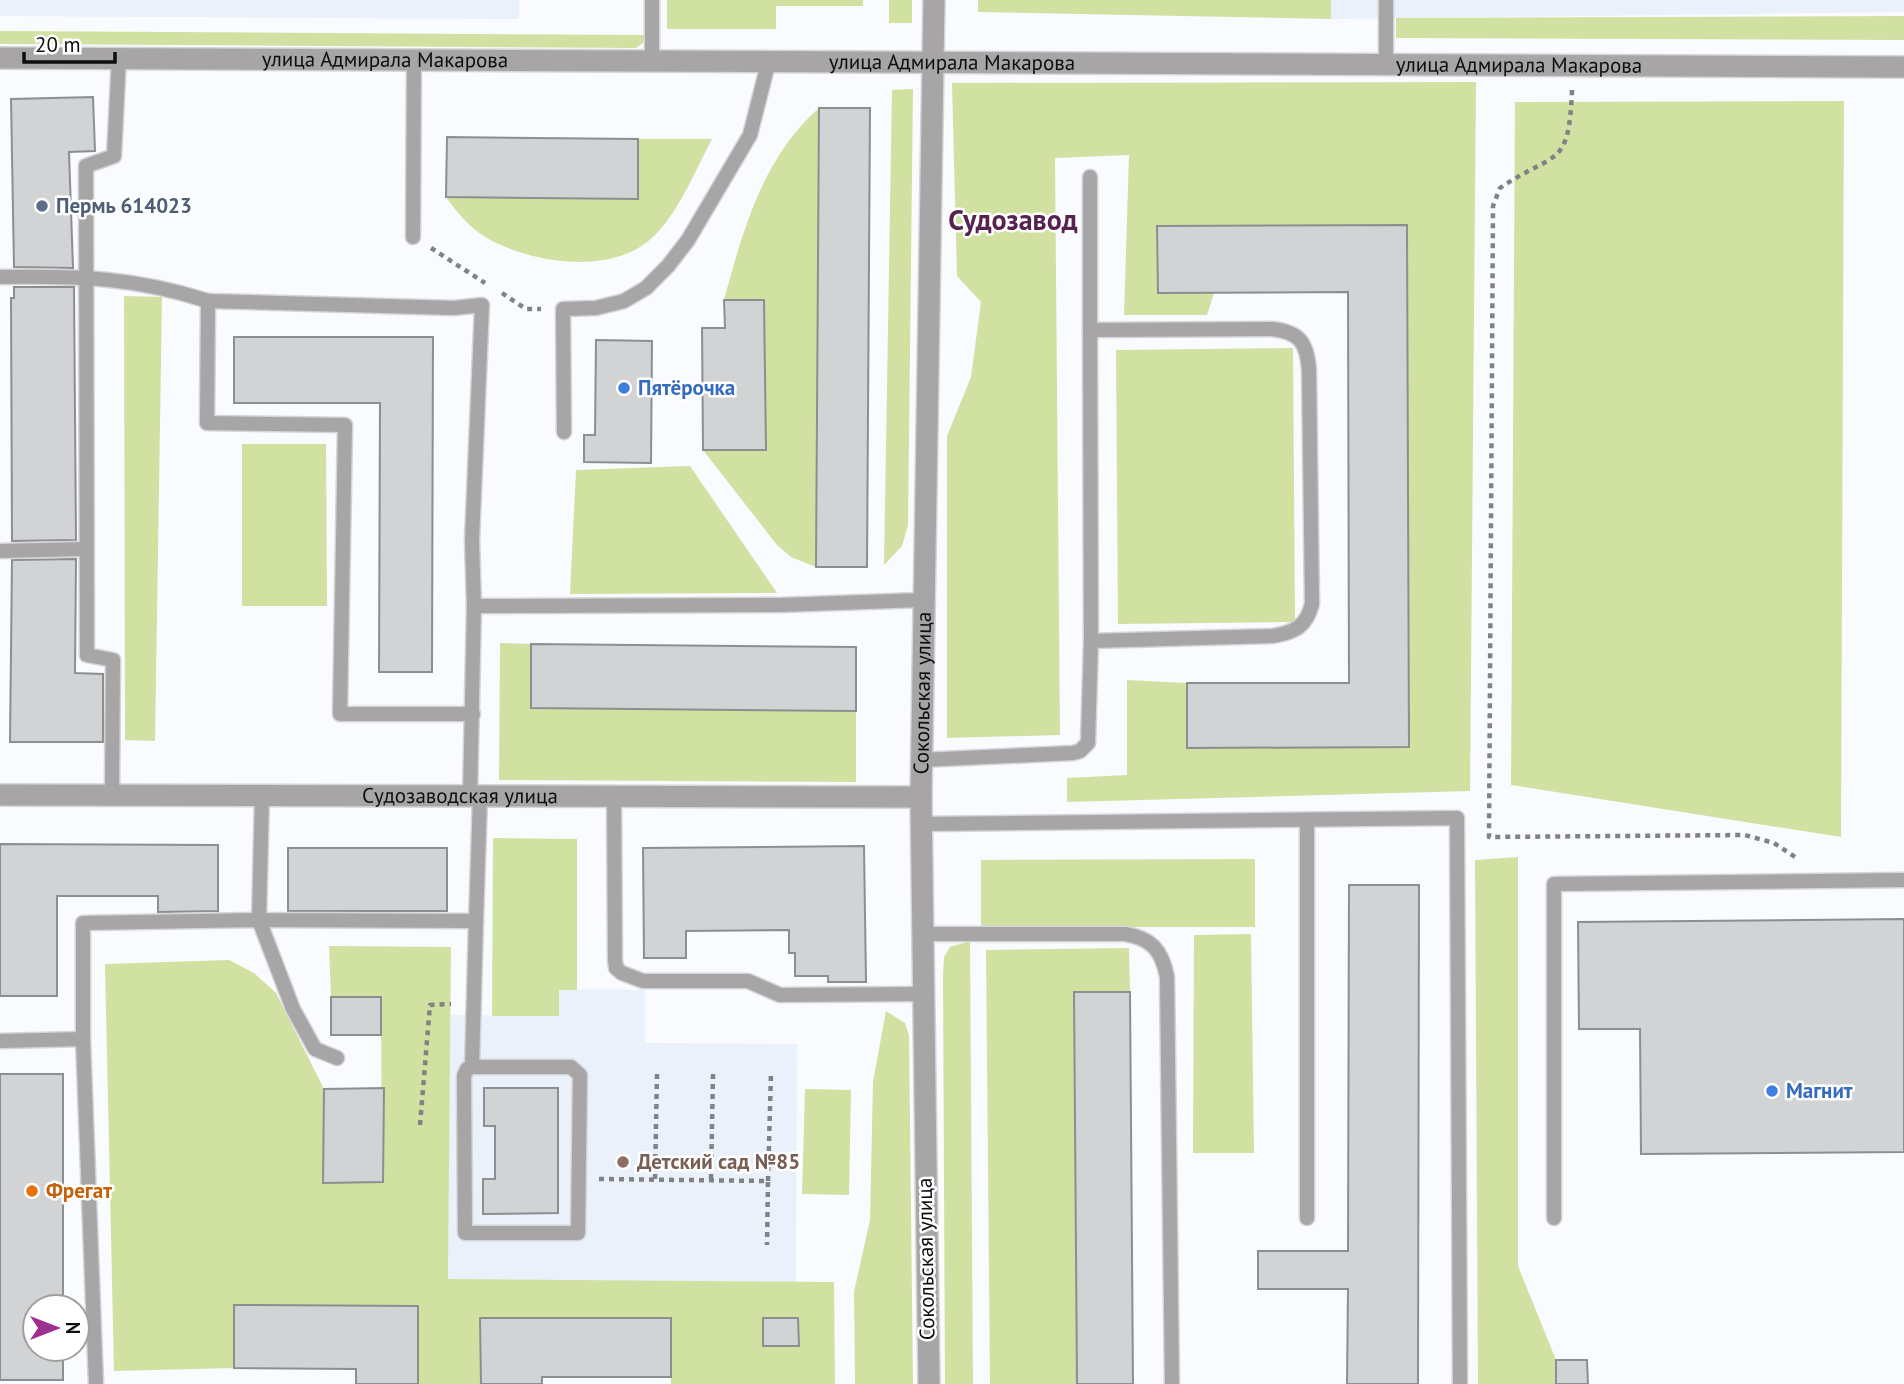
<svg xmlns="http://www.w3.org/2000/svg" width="1904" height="1384" viewBox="0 0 1904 1384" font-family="'PT Sans',sans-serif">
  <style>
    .built { fill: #eaf1fa }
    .green { fill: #d1e1a1 }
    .building { fill: #d1d3d5; stroke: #8c8e90; stroke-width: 2 }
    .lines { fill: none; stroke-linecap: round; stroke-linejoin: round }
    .service-casing { stroke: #d3d5d8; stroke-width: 17 }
    .minor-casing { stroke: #d3d5d8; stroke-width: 24 }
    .path { stroke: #818284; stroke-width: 4.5; stroke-dasharray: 5 5; stroke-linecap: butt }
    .service { stroke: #a7a5a6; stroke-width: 14 }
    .minor { stroke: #a7a5a6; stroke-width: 21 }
    .service-dot { fill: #5c6f8a; stroke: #fff; stroke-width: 2.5 }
    .shop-dot { fill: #3f7fe0; stroke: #fff; stroke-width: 2.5 }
    .education-dot { fill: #8d6e63; stroke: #fff; stroke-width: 2.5 }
    .food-dot { fill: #e8710a; stroke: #fff; stroke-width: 2.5 }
    .labels { text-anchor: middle; stroke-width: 5; stroke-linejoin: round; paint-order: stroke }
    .street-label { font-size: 21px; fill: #0d0e0f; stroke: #fff }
    .service-label { font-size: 21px; font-weight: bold; fill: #4e5e75; stroke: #fff; text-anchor: start }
    .shop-label { font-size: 21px; font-weight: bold; fill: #366cbe; stroke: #fff; text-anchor: start }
    .education-label { font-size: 21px; font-weight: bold; fill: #785e54; stroke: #fff; text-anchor: start }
    .food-label { font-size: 21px; font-weight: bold; fill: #c56008; stroke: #fff; text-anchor: start }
    .district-label { font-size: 28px; font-weight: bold; fill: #57224f; stroke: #fff }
  </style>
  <rect width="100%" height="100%" fill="#f9fbfe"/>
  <g class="built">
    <path d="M0,0H519V19L0,16Z"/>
    <path d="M1331,0H1904V12L1331,19Z"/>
    <path d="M559,989L645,990V1043L797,1044L796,1282L448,1280L450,1015L558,1016Z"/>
  </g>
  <g class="green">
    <path d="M667,0H863V6H776V29H667Z"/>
    <rect x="889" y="0" width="23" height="23"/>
    <path d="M978,0H1331V19L978,12Z"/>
    <path d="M1904,16V40L1396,38V18Z"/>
    <path d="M0,31L645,35L643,43L636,48L0,44Z"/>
    <path d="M1476,82L1470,791L1067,802V778L1127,775V680L1187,683V748L1409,747L1407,225L1158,226V293H1214L1207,315H1124L1129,155L1055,158L1060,735L947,738V436L971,377L981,302L957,276L952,83Z"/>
    <path d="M913,89L908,525L902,546L884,565L892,90Z"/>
    <path d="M1844,101L1841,837L1511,785L1515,102Z"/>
    <path d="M819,108L816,567L791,557L777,545L703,450H766L764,300H724C743,230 763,157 819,108Z"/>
    <path d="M638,139H712C695,171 680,210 654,236C614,276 532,264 487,238C470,228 457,213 446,197L637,199Z"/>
    <path d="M124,296L162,297L155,741L125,740Z"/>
    <path d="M1293,348L1295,622L1118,624L1116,350Z"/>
    <path d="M242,444H326L327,606H242Z"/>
    <path d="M690,466L777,593L570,594L576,470Z"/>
    <path d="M500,643L531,644V708L856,711V782L499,780Z"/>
    <path d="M493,838L577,839V990H559V1016H492Z"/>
    <path d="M1518,857V1266L1556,1360V1384H1478L1475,860Z"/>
    <path d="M1255,859V927H981V860Z"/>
    <path d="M1251,934L1254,1153H1193L1194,935Z"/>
    <path d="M970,941L973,1384H945L943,975L944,957L950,947Z"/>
    <path d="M329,946L451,947L448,1279L834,1282L835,1384H671L670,1318H480L481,1384H418V1306L234,1305V1368L114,1371L105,964L229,960L254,973L276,993L324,1089L323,1183L382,1182L381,998L331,997Z"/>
    <path d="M1129,948L1130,992H1074L1077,1384H990L986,950Z"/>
    <path d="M886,1011L905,1023L909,1036L913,1384H855L854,1292L870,1220L873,1082Z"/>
    <path d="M805,1089L851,1090L849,1195L802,1194Z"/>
  </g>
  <g class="building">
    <path d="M93,97L95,151L69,152L73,268L14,267L11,99Z"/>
    <path d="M819,108H870L867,567H816Z"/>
    <path d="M447,137L638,139V199L446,197Z"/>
    <path d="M1407,225L1409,747L1187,748V683H1349L1348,292L1158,293L1157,226Z"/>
    <path d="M14,287H74L76,540L12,541L11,298H14Z"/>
    <path d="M724,300H764L766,450H703L702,328H725Z"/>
    <path d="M234,337H433L432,672H379L380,403H234Z"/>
    <path d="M596,340L652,341L651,463L584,462V435H595Z"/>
    <path d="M76,559L75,673L103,674V742H10L12,560Z"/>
    <path d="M531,644L856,647V711L531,708Z"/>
    <path d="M0,844L218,845V911L158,912V896H57V996H0Z"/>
    <path d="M864,846L866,982H828V976H795V953H789V930L686,931V958H644L643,848Z"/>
    <rect x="288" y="848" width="159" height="63"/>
    <path d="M1349,885H1419L1418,1384H1347L1348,1289H1258V1251H1348Z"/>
    <path d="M1904,919V1152L1641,1154L1640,1029H1579L1578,922Z"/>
    <path d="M1074,992H1130L1133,1384H1077Z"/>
    <rect x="331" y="997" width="50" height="38"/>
    <path d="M0,1074H63V1307H35V1349H63V1380H0Z"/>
    <path d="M384,1088L383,1182L323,1183L324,1089Z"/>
    <path d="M484,1088H558V1213L483,1214V1179H495V1126H484Z"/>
    <path d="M234,1305L418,1306V1384H356V1369L234,1368Z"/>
    <path d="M480,1318H671V1377H542V1384H481Z"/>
    <path d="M763,1318H798L799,1346H763Z"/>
    <path d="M1556,1360H1587L1588,1384H1556Z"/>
  </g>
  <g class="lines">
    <defs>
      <g id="service">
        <path d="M1386,0V66"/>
        <path d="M652,60V0"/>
        <path d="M1090,177V330"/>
        <path d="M413,237L414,58"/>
        <path d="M0,277C77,276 134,277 208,301L207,423L345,425L340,714H473"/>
        <path d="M208,301L454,308L482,305L472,540L474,606L470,797"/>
        <path d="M564,432L563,309L596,308L624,301L646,288L668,266L688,240L750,135L769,60"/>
        <path d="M0,551L85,549"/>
        <path d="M474,606L780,605L922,600"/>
        <path d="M921,760L1073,753L1080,751L1088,743L1091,641L1090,330L1272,329C1300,332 1307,343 1309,370L1312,604C1306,627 1295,632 1273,636L1091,641"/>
        <path d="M112,793L113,660L87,655L86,166L114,156L119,57"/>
        <path d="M262,795L259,920L476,921L480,797"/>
        <path d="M614,797L615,960L616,968L622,973L643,981H748L780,995L922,994"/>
        <path d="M1307,820V1218"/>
        <path d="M921,824L1457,818L1460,1384"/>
        <path d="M921,934H1125C1151,938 1162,950 1167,977L1172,1384"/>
        <path d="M0,1041L83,1039"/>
        <path d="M472,1067L467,1069L464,1076L465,1233H578L580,1075L571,1067H472L476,921"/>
        <path d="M1554,1218V884L1904,880"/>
        <path d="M96,1384L83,1039V923L259,920L293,1009L315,1049L337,1058"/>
      </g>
      <g id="minor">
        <path id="s1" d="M0,58L1904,67"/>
        <path id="s2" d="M0,795L921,797"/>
        <path id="s3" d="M929,1384L921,797L934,0"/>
      </g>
    </defs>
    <use href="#service" class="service-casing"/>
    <use href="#minor" class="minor-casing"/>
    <g class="path">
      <path d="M1572,90C1569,170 1556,150 1500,188L1493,206L1489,837L1745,835L1774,843L1798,859"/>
      <path d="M431,248L485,283"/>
      <path d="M502,293L526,309H541"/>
      <path d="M420,1125L430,1005L451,1004"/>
      <path d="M599,1179L768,1181L767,1245"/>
      <path d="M655,1179L657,1072"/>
      <path d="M711,1179L713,1074"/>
      <path d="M768,1181L771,1072"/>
    </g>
    <use href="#service" class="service"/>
    <use href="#minor" class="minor"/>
  </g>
  <circle class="service-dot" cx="42" cy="206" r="7"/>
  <g class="shop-dot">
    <circle cx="624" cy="388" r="7"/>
    <circle cx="1772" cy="1091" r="7"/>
  </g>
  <circle class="education-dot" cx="623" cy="1162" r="7"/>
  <circle class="food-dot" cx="32" cy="1191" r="7"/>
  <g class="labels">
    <g class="street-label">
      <text dy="7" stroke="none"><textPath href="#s1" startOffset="385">улица Адмирала Макарова</textPath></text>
      <text dy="7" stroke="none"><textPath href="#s1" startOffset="952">улица Адмирала Макарова</textPath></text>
      <text dy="7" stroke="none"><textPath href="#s1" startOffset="1519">улица Адмирала Макарова</textPath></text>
      <text dy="7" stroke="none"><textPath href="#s3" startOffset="691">Сокольская улица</textPath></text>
      <text dy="7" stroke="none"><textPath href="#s2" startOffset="460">Судозаводская улица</textPath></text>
      <text transform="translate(926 1259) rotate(-91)" y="7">Сокольская улица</text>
    </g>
    <g class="service-label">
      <text x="56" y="213">Пермь 614023</text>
    </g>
    <g class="shop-label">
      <text x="638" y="395">Пятёрочка</text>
      <text x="1786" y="1098">Магнит</text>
    </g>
    <g class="education-label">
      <text x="637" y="1169">Детский сад №85</text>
    </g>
    <g class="food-label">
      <text x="46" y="1198">Фрегат</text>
    </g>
    <g class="district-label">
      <text x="1013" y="230">Судозавод</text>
    </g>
  </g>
  <g transform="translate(56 1328) rotate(90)"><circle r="33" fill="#ffffff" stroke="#9e9f9f" stroke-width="2"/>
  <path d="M0-5L12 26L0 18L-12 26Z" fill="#9d2f8e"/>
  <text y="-10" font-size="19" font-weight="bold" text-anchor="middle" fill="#0d0e0f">N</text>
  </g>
  <path d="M24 52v10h91v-10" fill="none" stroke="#0d0e0f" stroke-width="3.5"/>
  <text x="35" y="52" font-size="21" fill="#0d0e0f" stroke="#ffffff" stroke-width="5" paint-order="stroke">20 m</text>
</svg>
